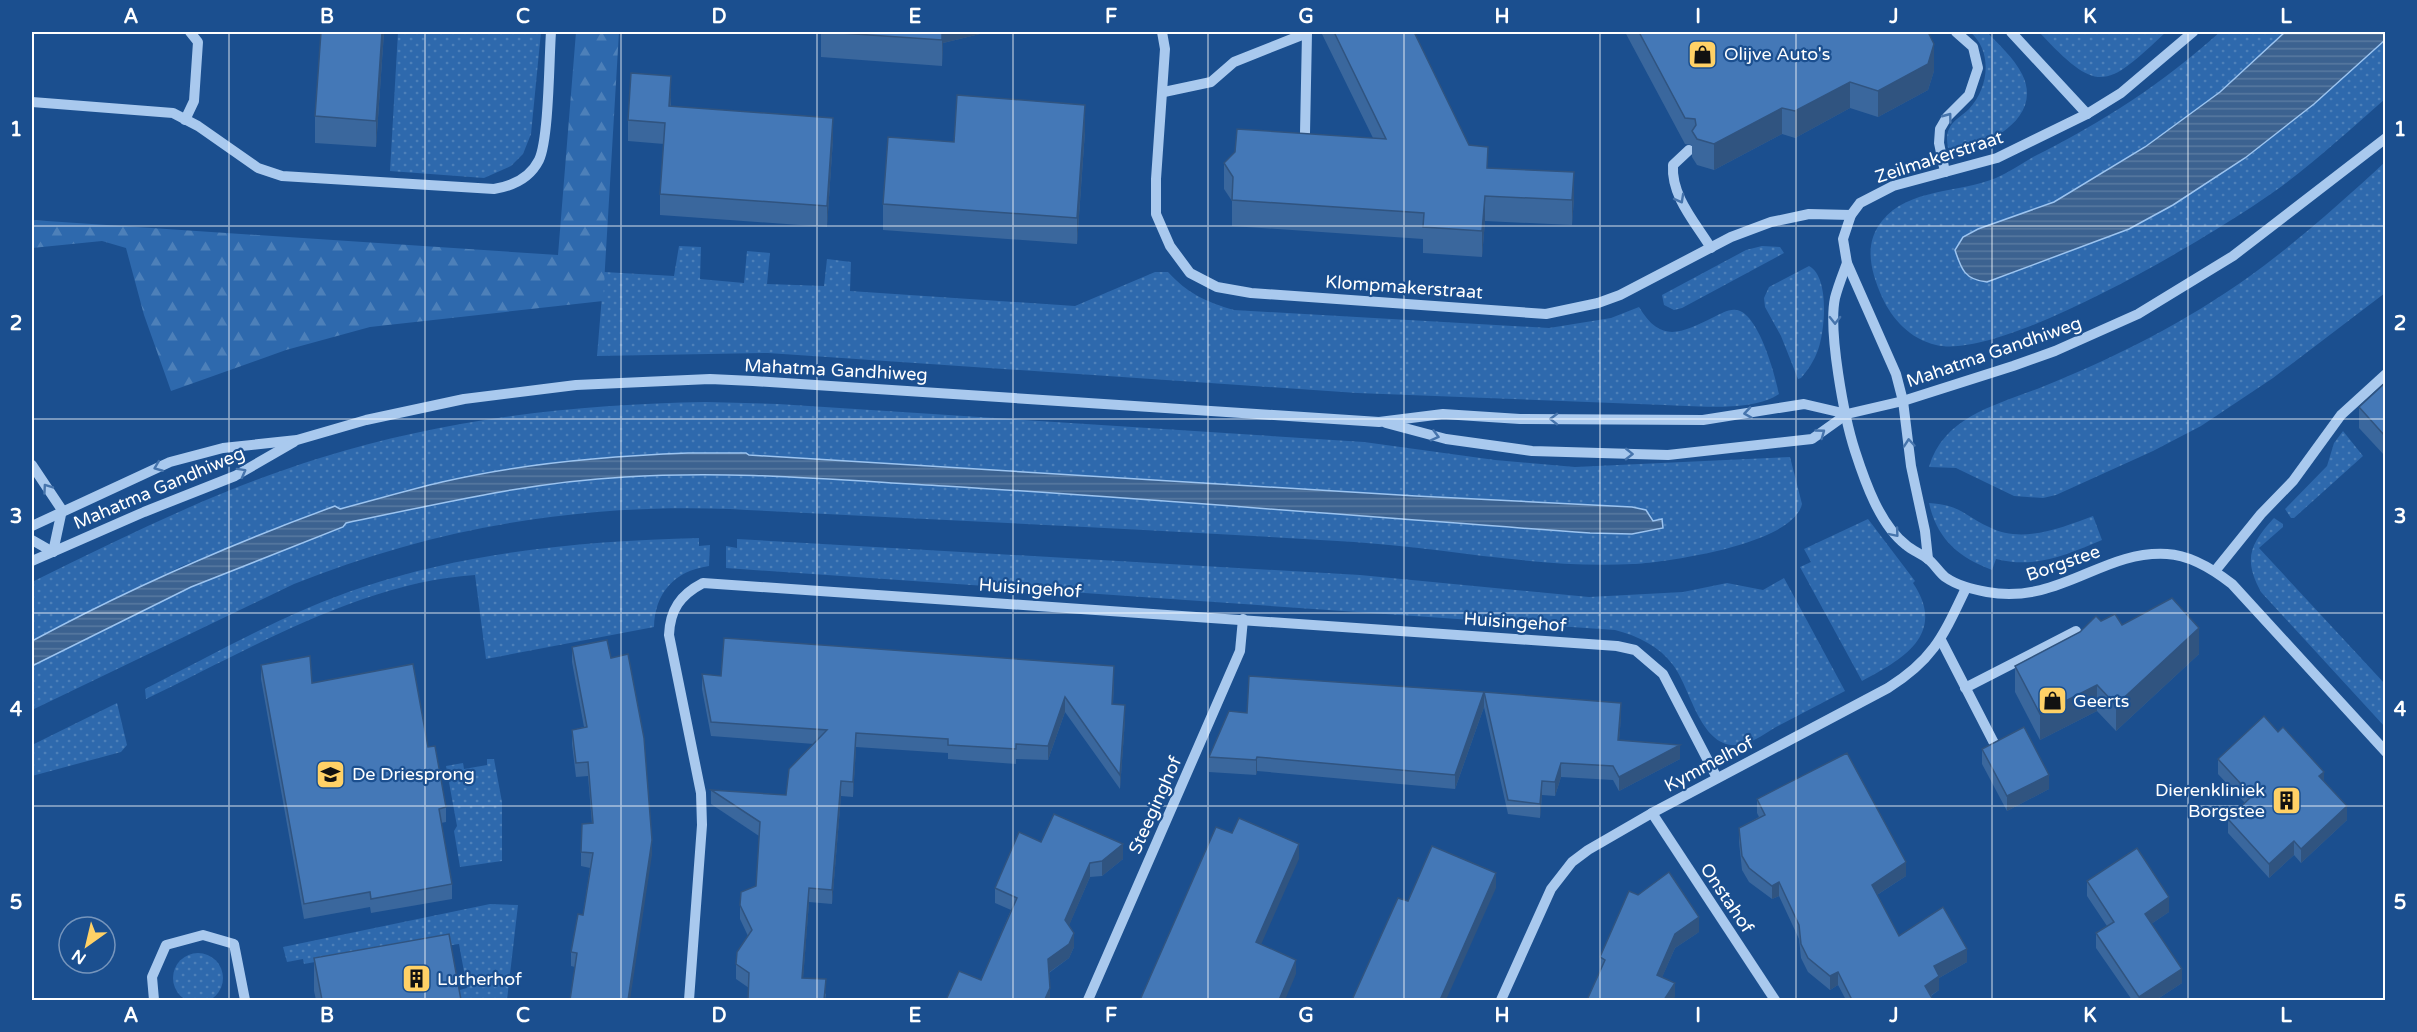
<svg xmlns="http://www.w3.org/2000/svg" width="2417" height="1032" viewBox="0 0 2417 1032" font-family="'Varela Round',sans-serif">
  <style>
    .grass { fill: url(#grass-dots) }
    .forest { fill: url(#forest-firs) }
    .water { fill: url(#water-rules); stroke: #9cc4f0; stroke-width: 1.5 }
    .lines { fill: none; stroke-linecap: round; stroke-linejoin: round }
    .minor { stroke: #a9c9ee; stroke-width: 10 }
    .wall { fill: #3a679d }
    .shaded-wall { fill: #305480 }
    .building { fill: #4478b7; stroke: #305480; stroke-width: 1.5 }
    .oneway { stroke: #4674ac }
    .grid { fill: none; stroke: #fff; stroke-width: 1.5; stroke-opacity: 0.55 }
    .labels { text-anchor: middle; stroke-width: 4.5; stroke-linejoin: round; paint-order: stroke }
    .poi-label { font-size: 18px; fill: #fff; stroke: #1b4f8f; text-anchor: start }
    .street-label { font-size: 18px; fill: #fff; stroke: #1b4f8f }
    .neatline { fill: none; stroke: #fff; stroke-width: 2 }
    .grid-label { font-size: 20px; text-anchor: middle; font-weight: bold; fill: #fff }
  </style>
  <defs>
    <pattern id="grass-dots" width="8" height="8" patternUnits="userSpaceOnUse" patternTransform="scale(1.5)"><rect width="8" height="8" fill="#2e69ad"/><path d="M2 2h.1M6 6h.1" fill="none" stroke="#4d80b9" stroke-width="1.8" stroke-linecap="round"/></pattern>
    <pattern id="forest-firs" width="22" height="20" patternUnits="userSpaceOnUse" patternTransform="scale(1.5)"><rect width="22" height="20" fill="#2e69ad"/><path d="M5 1l3.5 6h-7zM16 11l3.5 6h-7z" fill="#4d80b9"/></pattern>
    <pattern id="water-rules" width="6" height="5" patternUnits="userSpaceOnUse" patternTransform="scale(1.5)"><rect width="6" height="5" fill="#3c6290"/><path d="M0 2.5h6" fill="none" stroke="#597aa1"/></pattern>
  </defs>
  <rect width="100%" height="100%" fill="#1b4f8f"/>
  <g class="grass">
    <path d="M398,32H541L531,134L523,154L511,166L484,178L390,171Z"/>
    <path d="M1970,32H1987C1999,45 2014,58 2022,74C2044,118 1988,145 1955,153L1948,148C1947,141 1946,135 1949,129C1953,120 1962,116 1969,109C1989,88 1993,51 1970,32Z"/>
    <path d="M2039,32H2166C2106,88 2099,96 2039,32Z"/>
    <path d="M2220,32H2285L2220,92L2145,147L2054,202L1978,229L1963,237L2129,229L2245,158L2314,104L2385,40V99C2352,128 2318,159 2282,186C2224,229 2004,362 1936,345C1910,339 1892,319 1882,297C1871,272 1863,244 1882,221C1908,188 1960,193 1996,178C2009,172 2021,164 2033,157C2103,122 2162,84 2220,32Z"/>
    <path d="M2385,162V293L2273,378L2201,426L2153,451L2056,495L2043,498L2014,496L1956,468L1929,467C1944,416 1997,405 2042,387C2114,358 2186,322 2250,276C2297,242 2343,201 2385,162Z"/>
    <path d="M679,246L701,247L700,279L744,283L747,251L770,253L767,284L824,286L827,259L851,262L850,291L1075,306L1155,272H1168C1187,293 1206,302 1234,310L1549,328L1611,318L1639,307C1661,344 1681,333 1714,317C1721,314 1728,309 1736,310C1758,312 1775,374 1779,394C1754,412 1694,406 1664,405L1357,393L768,353L597,356L604,272L674,276Z"/>
    <path d="M1762,246L1780,247L1784,253L1682,308L1674,310L1664,305L1662,295L1746,250Z"/>
    <path d="M1809,266C1830,277 1825,331 1818,350C1814,361 1808,370 1801,378L1798,379L1781,336L1765,307L1764,298L1769,287Z"/>
    <path d="M706,402L778,404L1364,442L1495,460L1575,467L1790,457L1802,504C1793,544 1669,562 1633,564C1540,569 1447,548 1354,542C1146,529 938,520 730,509C581,503 432,528 294,584L32,710V666L191,587L343,527L346,523C438,504 530,482 625,477C732,470 837,480 944,486C1160,499 1375,518 1590,533L1632,534L1658,530L1650,514L1632,507L1416,496L749,455L745,453C644,452 545,462 446,481C410,488 375,499 340,509L335,506L182,566L32,641V582C125,536 220,489 320,458C445,419 575,404 706,402Z"/>
    <path d="M2343,431L2363,456L2294,518H2291L2285,509L2327,466L2334,443Z"/>
    <path d="M1929,503C1961,505 1963,515 1989,527C2022,544 2061,528 2093,516L2102,540C2066,555 2035,569 1996,559L1992,570C1958,557 1937,539 1929,503Z"/>
    <path d="M2274,518L2283,524V527L2259,548L2385,684V727L2261,592C2243,559 2250,544 2274,518Z"/>
    <path d="M1868,519L1915,581L1913,583C1948,635 1901,660 1862,681L1800,567L1811,562L1804,549Z"/>
    <path d="M699,538V546L710,545L709,566C674,571 655,593 654,627L486,659L475,575C361,582 247,651 146,699L145,689C216,653 287,612 363,587C472,551 585,541 699,538Z"/>
    <path d="M737,539L1360,575L1589,597L1683,592L1727,583L1763,590L1784,578L1845,691C1822,703 1799,715 1776,727C1766,733 1755,741 1743,744C1701,754 1692,690 1673,665C1659,646 1638,636 1615,630L726,568V546L737,548Z"/>
    <path d="M117,703L127,745L121,752L32,776V745Z"/>
    <path d="M487,759H494L502,802V861L460,867L454,831L457,826L446,766L463,763L464,769L487,765Z"/>
    <path d="M490,904L518,905L507,1000H457L456,991L467,988L459,944L421,949L419,943L304,964L303,959L287,962L283,947Z"/>
    <circle cx="198" cy="978" r="25"/>
  </g>
  <path class="forest" d="M576,32H619L603,301L370,327L286,350L171,391L144,315L126,248L102,241L32,248V220L558,255Z"/>
  <g class="water">
    <path d="M2285,32H2385V40L2314,104L2245,158L2173,205L2129,229L1987,282C1965,280 1961,269 1955,250L1963,237L1978,229L2054,202L2145,147L2220,92Z"/>
    <path d="M688,453H746L749,455L1416,496L1632,507L1646,510L1653,521L1662,519L1663,528L1632,534L1590,533C1375,518 1160,499 944,486C837,480 732,470 625,477C530,482 438,504 346,523L343,527L191,587L32,666V641C130,588 231,544 335,506L340,509C374,500 408,490 442,482C523,463 606,456 688,453Z"/>
  </g>
  <g class="lines">
    <g class="minor">
      <path d="M1162,32L1165,49L1156,179V214L1170,246L1190,273L1217,287L1251,293L1546,314L1598,303L1620,295L1731,237L1771,222L1809,214L1851,215"/>
      <path d="M2011,32L2087,114"/>
      <path d="M1164,92L1211,82L1234,62L1307,33L1305,133"/>
      <path d="M32,102L173,113L198,126L258,168L282,176L494,189C513,186 530,178 539,160C549,139 549,59 551,32"/>
      <path d="M185,120L194,101L198,42L190,32"/>
      <path d="M1689,150L1673,165C1671,196 1695,222 1711,248"/>
      <path d="M1945,172L1939,143L1940,129L1947,117L1969,95L1978,68L1973,47L1956,32"/>
      <path d="M1847,263C1843,274 1838,286 1835,298C1828,331 1844,417 1855,451C1865,482 1880,525 1906,545C1913,551 1922,554 1929,560C1935,565 1939,572 1945,577C1958,586 1972,589 1987,592C2060,605 2102,550 2167,554C2191,555 2214,570 2232,584L2386,752"/>
      <path d="M1386,423L1446,439L1532,451L1668,455L1812,439L1847,414L1903,401L2013,366L2055,351L2138,314L2233,256L2386,138"/>
      <path d="M32,465L62,510L53,552"/>
      <path d="M32,526L170,462L223,448L297,440L366,420L464,399L576,385L710,379L753,381L1379,422L1443,414L1520,419L1703,420L1804,404L1847,414"/>
      <path d="M32,540L53,552"/>
      <path d="M1928,559L1925,531L1911,466L1903,401L1896,374L1847,263L1843,239L1851,215L1860,203L1893,186L1997,158L2087,114L2121,93L2193,32"/>
      <path d="M32,561L144,512L235,476L294,442"/>
      <path d="M2215,571L2261,514L2293,481L2341,415L2386,374"/>
      <path d="M1941,640L1995,745"/>
      <path d="M1965,688L2076,631"/>
      <path d="M1652,813L1775,1000"/>
      <path d="M154,1000L152,977L166,945L203,935L234,944L245,1000"/>
      <path d="M689,1000L702,825L701,793L669,635C670,610 680,595 703,583L1617,646L1635,650L1663,674L1717,778"/>
      <path d="M1088,1000L1240,651L1243,619"/>
      <path d="M1501,1000L1551,889L1572,862L1588,850L1652,813L1888,688C1934,659 1943,636 1966,588"/>
    </g>
  </g>
  <g class="wall">
    <path d="M321,32H384L376,147L315,143V116Z"/>
    <path d="M821,32H988L943,43L942,66L821,57Z"/>
    <path d="M1321,32H1414L1469,145L1488,168L1574,198L1572,225L1485,221L1482,257L1423,253V239L1232,226V201L1224,189V163L1373,138Z"/>
    <path d="M1625,32H1928L1934,71L1928,90L1878,117L1850,108L1795,138L1782,134L1714,170L1697,165L1692,157V145L1685,144Z"/>
    <path d="M671,97V106L833,139L827,227L660,215V194L664,144L628,141V120Z"/>
    <path d="M1085,131L1077,244L883,230V204L954,142Z"/>
    <path d="M2385,383V456L2359,428V407Z"/>
    <path d="M2101,621L2122,625L2199,654L2116,731L2097,711L2040,740L2015,692V666Z"/>
    <path d="M572,647L652,855L575,967L571,966V952L583,915L590,868L581,866V852L592,824L588,776L576,777L572,744V730L584,727L572,662Z"/>
    <path d="M261,665L312,683L428,747L446,807V822L441,823L452,884V899L371,913L370,907L304,919L261,679Z"/>
    <path d="M702,674L721,676L1114,681L1113,704L1125,719L1120,789L1065,712L1048,760L1016,759V764L948,759V753L856,747L853,797L841,796L832,904L809,902L803,978L826,994L825,1000H748L749,988L736,979V964L748,936L740,919V905L756,886L759,836L711,804V790L786,795L814,744L711,736L702,689Z"/>
    <path d="M1484,692L1621,717L1619,740L1680,759L1619,791L1613,780L1561,777L1555,796L1542,795L1540,818L1508,814L1484,707Z"/>
    <path d="M1484,707L1455,789L1257,771L1256,775L1209,772V757L1247,713Z"/>
    <path d="M1982,749L2049,789L2007,811L1982,764Z"/>
    <path d="M2218,759L2324,781L2347,820L2301,863L2294,855L2269,878L2228,833V819L2245,803L2218,774Z"/>
    <path d="M1757,799L1906,876L1877,895L1899,936L1967,962L1939,978V990L1931,996L1933,1000H1846L1838,985L1830,990L1808,972L1801,958L1799,939L1779,896L1772,899L1749,882L1742,870L1739,842V828L1759,817L1757,813Z"/>
    <path d="M1041,842L1123,859L1102,876L1090,877L1069,925L1074,947L1069,958L1049,973L1050,1000H946L981,980L1011,910L995,903V888Z"/>
    <path d="M2087,881L2169,912L2151,924L2182,983L2156,1000H2132L2096,948V933L2107,926L2087,896Z"/>
    <path d="M1699,932L1675,948L1662,977L1675,997L1600,971V957Z"/>
    <path d="M314,958L461,1000H316L314,991Z"/>
  </g>
  <g class="shaded-wall">
    <path d="M382,32H384L376,147V121Z"/>
    <path d="M942,32H988L943,43L942,66Z"/>
    <path d="M1934,44V71L1928,90L1878,117V91Z"/>
    <path d="M671,76V97L669,127V106Z"/>
    <path d="M1850,82V108L1795,138V111Z"/>
    <path d="M1085,105V131L1077,244V218Z"/>
    <path d="M1782,108V134L1714,170V144Z"/>
    <path d="M833,118V139L827,227V206Z"/>
    <path d="M1574,172V198L1572,225V200Z"/>
    <path d="M1485,196V221L1482,257V231Z"/>
    <path d="M2199,628V654L2116,731V705Z"/>
    <path d="M1114,666V681L1112,718V704Z"/>
    <path d="M2097,685V711L2040,740V714Z"/>
    <path d="M1484,692V707L1455,789V775Z"/>
    <path d="M1065,697V712L1048,760V746Z"/>
    <path d="M1621,703V717L1618,754V740Z"/>
    <path d="M1125,705V719L1120,789V775Z"/>
    <path d="M856,733V747L853,797V782Z"/>
    <path d="M1680,745V759L1619,791V777Z"/>
    <path d="M1257,757V771L1256,775V760Z"/>
    <path d="M1561,763V777L1555,796V782Z"/>
    <path d="M2324,772V786L2319,776Z"/>
    <path d="M2049,775V789L2007,811V796Z"/>
    <path d="M841,781V796L832,904V890Z"/>
    <path d="M1542,781V795L1540,818V804Z"/>
    <path d="M2347,806V820L2301,863V849Z"/>
    <path d="M652,840V855L630,1000H628Z"/>
    <path d="M2294,841V855L2269,878V864Z"/>
    <path d="M1123,844V859L1102,876V861Z"/>
    <path d="M1299,844V859L1256,956V942Z"/>
    <path d="M1906,862V876L1872,898V885Z"/>
    <path d="M1090,863V877L1065,935V920Z"/>
    <path d="M1496,873V888L1446,1000H1440Z"/>
    <path d="M1779,882V896L1772,899V886Z"/>
    <path d="M809,888V902L802,993V978Z"/>
    <path d="M2169,897V912L2145,928V914Z"/>
    <path d="M1699,917V932L1675,948L1657,989V975L1675,934Z"/>
    <path d="M1074,933V947L1069,958L1048,973V959Z"/>
    <path d="M1967,949V962L1939,978V990L1925,999V986L1934,966Z"/>
    <path d="M1296,960V974L1285,1000H1279Z"/>
    <path d="M2182,969V983L2156,1000H2139V997Z"/>
    <path d="M1838,972V985L1830,990V976Z"/>
    <path d="M1675,983V997L1673,1000H1664Z"/>
    <path d="M1050,988V1000H1045V999Z"/>
  </g>
  <g class="building">
    <path d="M321,32H382L376,121L315,116Z"/>
    <path d="M826,32H942V40Z"/>
    <path d="M1334,32H1414L1469,145L1488,147L1487,168L1574,172L1572,200L1485,196L1482,231L1423,227L1424,213L1232,200L1233,177L1224,163L1235,152L1237,129L1386,139Z"/>
    <path d="M1639,32H1928L1934,44L1928,64L1878,91L1850,82L1795,111L1782,108L1714,144L1697,139L1692,131L1696,125L1695,119L1685,118Z"/>
    <path d="M631,73L671,76L669,106L833,118L827,206L660,194L665,123L628,120Z"/>
    <path d="M957,95L1085,105L1077,218L883,204L888,137L954,142Z"/>
    <path d="M2385,383V436L2359,407Z"/>
    <path d="M2172,598L2199,628L2116,705L2097,685L2040,714L2015,666L2080,632L2096,616L2101,621L2115,614L2122,625Z"/>
    <path d="M724,638L1114,666L1112,704L1125,705L1120,775L1065,697L1048,746L1016,744V749L948,745V739L856,733L853,782L841,781L832,890L809,888L802,978L826,979L824,1000H748L749,973L736,964L737,952L752,930L740,905L741,892L756,886L760,822L711,790L786,795L789,769L827,730L711,722L702,674L721,676Z"/>
    <path d="M607,640L611,658L628,654L644,738L652,840L628,1000H570L577,953L571,952L578,914L583,915L593,853L581,852L582,824L593,823L588,762L576,763L572,730L587,727L572,647Z"/>
    <path d="M310,656L312,683L413,664L428,747L435,746L446,807L439,809L452,884L371,899L370,892L304,904L261,665Z"/>
    <path d="M1249,676L1484,692L1455,775L1257,757L1256,760L1209,757L1229,711L1247,713Z"/>
    <path d="M1484,692L1621,703L1618,740L1680,745L1619,777L1613,766L1561,763L1555,782L1542,781L1540,804L1508,800Z"/>
    <path d="M2264,716L2278,732L2283,727L2324,772L2319,776L2347,806L2301,849L2294,841L2269,864L2228,819L2252,796L2218,759Z"/>
    <path d="M2024,727L2049,775L2007,796L1982,749Z"/>
    <path d="M1847,753L1906,862L1872,885L1899,936L1943,907L1967,949L1934,966L1939,976L1925,986L1933,1000H1852L1838,972L1830,976L1808,958L1801,944L1799,925L1779,882L1772,886L1749,868L1742,856L1739,828L1765,815L1757,799Z"/>
    <path d="M1054,814L1123,844L1102,861L1090,863L1065,920L1074,933L1069,944L1048,959L1050,988L1045,999L1030,1000H946L959,971L981,980L1017,898L995,888L1019,832L1041,842Z"/>
    <path d="M1239,818L1299,844L1256,942L1296,960L1279,1000H1140L1216,827L1232,833Z"/>
    <path d="M1432,846L1496,873L1440,1000H1352L1398,898L1408,901Z"/>
    <path d="M2137,848L2169,897L2145,914L2182,969L2139,997L2096,933L2114,922L2087,881Z"/>
    <path d="M1669,872L1699,917L1675,934L1657,975L1675,983L1664,1000H1587L1605,960L1600,957L1629,891L1638,895Z"/>
    <path d="M449,934L461,1000H322L314,958Z"/>
  </g>
  <defs><path id="oneway-chevron" d="M-2-3.5L2.5 0L-2 3.5" fill="none" stroke-width="1.6" stroke-linecap="round" stroke-linejoin="round" transform="scale(1.5)"/></defs>
  <g class="oneway">
    <use href="#oneway-chevron" transform="translate(1948 117) rotate(-53)"/>
    <use href="#oneway-chevron" transform="translate(1680 199) rotate(61)"/>
    <use href="#oneway-chevron" transform="translate(1835 320) rotate(89)"/>
    <use href="#oneway-chevron" transform="translate(1748 413) rotate(171)"/>
    <use href="#oneway-chevron" transform="translate(1554 419) rotate(-179)"/>
    <use href="#oneway-chevron" transform="translate(1821 433) rotate(-36)"/>
    <use href="#oneway-chevron" transform="translate(1435 436) rotate(15)"/>
    <use href="#oneway-chevron" transform="translate(1909 443) rotate(-95)"/>
    <use href="#oneway-chevron" transform="translate(1629 454) rotate(1)"/>
    <use href="#oneway-chevron" transform="translate(158 467) rotate(158)"/>
    <use href="#oneway-chevron" transform="translate(242 472) rotate(-29)"/>
    <use href="#oneway-chevron" transform="translate(47 488) rotate(-125)"/>
    <use href="#oneway-chevron" transform="translate(1895 533) rotate(50)"/>
  </g>
  <path class="grid" d="M229,32V1000M425,32V1000M621,32V1000M817,32V1000M1013,32V1000M1208,32V1000M1404,32V1000M1600,32V1000M1796,32V1000M1992,32V1000M2188,32V1000M32,226H2386M32,419H2386M32,613H2386M32,806H2386"/>
  <defs>
    <symbol id="shop-square" viewBox="-11 -11 22 22"><rect x="-9" y="-9" width="18" height="18" rx="4" fill="#ffd166" stroke="#1b4f8f"/><path d="M-5-2.5h2.3a2.7 3.5 0 0 1 5.4 0H5L5.5 6h-11ZM-1.5-2.5h3a1.5 2.3 0 0 0-3 0Z" fill="#111"/></symbol>
    <symbol id="school-square" viewBox="-11 -11 22 22"><rect x="-9" y="-9" width="18" height="18" rx="4" fill="#ffd166" stroke="#1b4f8f"/><path d="M0-5L7-2L0 1L-7-2ZM-4 1L0 2.5L4 1V4Q0 6-4 4Z" fill="#111"/></symbol>
    <symbol id="building-square" viewBox="-11 -11 22 22"><rect x="-9" y="-9" width="18" height="18" rx="4" fill="#ffd166" stroke="#1b4f8f"/><path d="M-4-6H4V6H1V3H-1V6H-4ZM-2.5-4.3h1.7v1.8h-1.7ZM.8-4.3h1.7v1.8H.8ZM-2.5-1h1.7V.8h-1.7ZM.8-1h1.7V.8H.8Z" fill="#111"/></symbol>
  </defs>
  <g fill-rule="evenodd">
    <use href="#shop-square" x="1686" y="38" width="33" height="33"/>
    <use href="#shop-square" x="2036" y="684" width="33" height="33"/>
    <use href="#school-square" x="314" y="758" width="33" height="33"/>
    <use href="#building-square" x="2270" y="784" width="33" height="33"/>
    <use href="#building-square" x="400" y="962" width="33" height="33"/>
  </g>
  <g class="labels">
    <g class="poi-label">
      <text x="1724" y="60">Olijve Auto's</text>
      <text x="2073" y="707">Geerts</text>
      <text x="352" y="780">De Driesprong</text>
      <text x="2265" y="796" text-anchor="end">Dierenkliniek<tspan x="2265" dy="21">Borgstee</tspan></text>
      <text x="437" y="985">Lutherhof</text>
    </g>
    <g class="street-label">
      <text transform="translate(1939 157) rotate(-18)" y="6">Zeilmakerstraat</text>
      <text transform="translate(1404 287) rotate(4)" y="6">Klompmakerstraat</text>
      <text transform="translate(1994 352) rotate(-19)" y="6">Mahatma Gandhiweg</text>
      <text transform="translate(836 370) rotate(3)" y="6">Mahatma Gandhiweg</text>
      <text transform="translate(159 488) rotate(-23)" y="6">Mahatma Gandhiweg</text>
      <text transform="translate(2063 563) rotate(-19)" y="6">Borgstee</text>
      <text transform="translate(1030 588) rotate(4)" y="6">Huisingehof</text>
      <text transform="translate(1515 622) rotate(4)" y="6">Huisingehof</text>
      <text transform="translate(1709 764) rotate(-28)" y="6">Kymmelhof</text>
      <text transform="translate(1155 805) rotate(-66)" y="6">Steeginghof</text>
      <text transform="translate(1727 898) rotate(56)" y="6">Onstahof</text>
    </g>
  </g>
  <rect width="2417" height="1032" fill="none" stroke="#1b4f8f" stroke-width="66"/>
  <g transform="translate(87 945) rotate(214)"><circle r="28" fill="#1b4f8f" stroke="#7695bc" stroke-width="1.5"/>
  <path d="M0-4.5L10 22L0 15L-10 22Z" fill="#ffd166"/>
  <text y="-9" font-size="16" font-weight="bold" text-anchor="middle" fill="#ffffff">N</text>
  </g>
  <rect x="33" y="33" width="2351" height="966" class="neatline"/>
  <g class="grid-label">
    <text x="131" y="23">A</text>
    <text x="327" y="23">B</text>
    <text x="523" y="23">C</text>
    <text x="719" y="23">D</text>
    <text x="915" y="23">E</text>
    <text x="1111" y="23">F</text>
    <text x="1306" y="23">G</text>
    <text x="1502" y="23">H</text>
    <text x="1698" y="23">I</text>
    <text x="1894" y="23">J</text>
    <text x="2090" y="23">K</text>
    <text x="2286" y="23">L</text>
    <text x="16" y="136">1</text>
    <text x="2400" y="136">1</text>
    <text x="16" y="330">2</text>
    <text x="2400" y="330">2</text>
    <text x="16" y="523">3</text>
    <text x="2400" y="523">3</text>
    <text x="16" y="716">4</text>
    <text x="2400" y="716">4</text>
    <text x="16" y="909">5</text>
    <text x="2400" y="909">5</text>
    <text x="131" y="1022">A</text>
    <text x="327" y="1022">B</text>
    <text x="523" y="1022">C</text>
    <text x="719" y="1022">D</text>
    <text x="915" y="1022">E</text>
    <text x="1111" y="1022">F</text>
    <text x="1306" y="1022">G</text>
    <text x="1502" y="1022">H</text>
    <text x="1698" y="1022">I</text>
    <text x="1894" y="1022">J</text>
    <text x="2090" y="1022">K</text>
    <text x="2286" y="1022">L</text>
  </g>
</svg>
